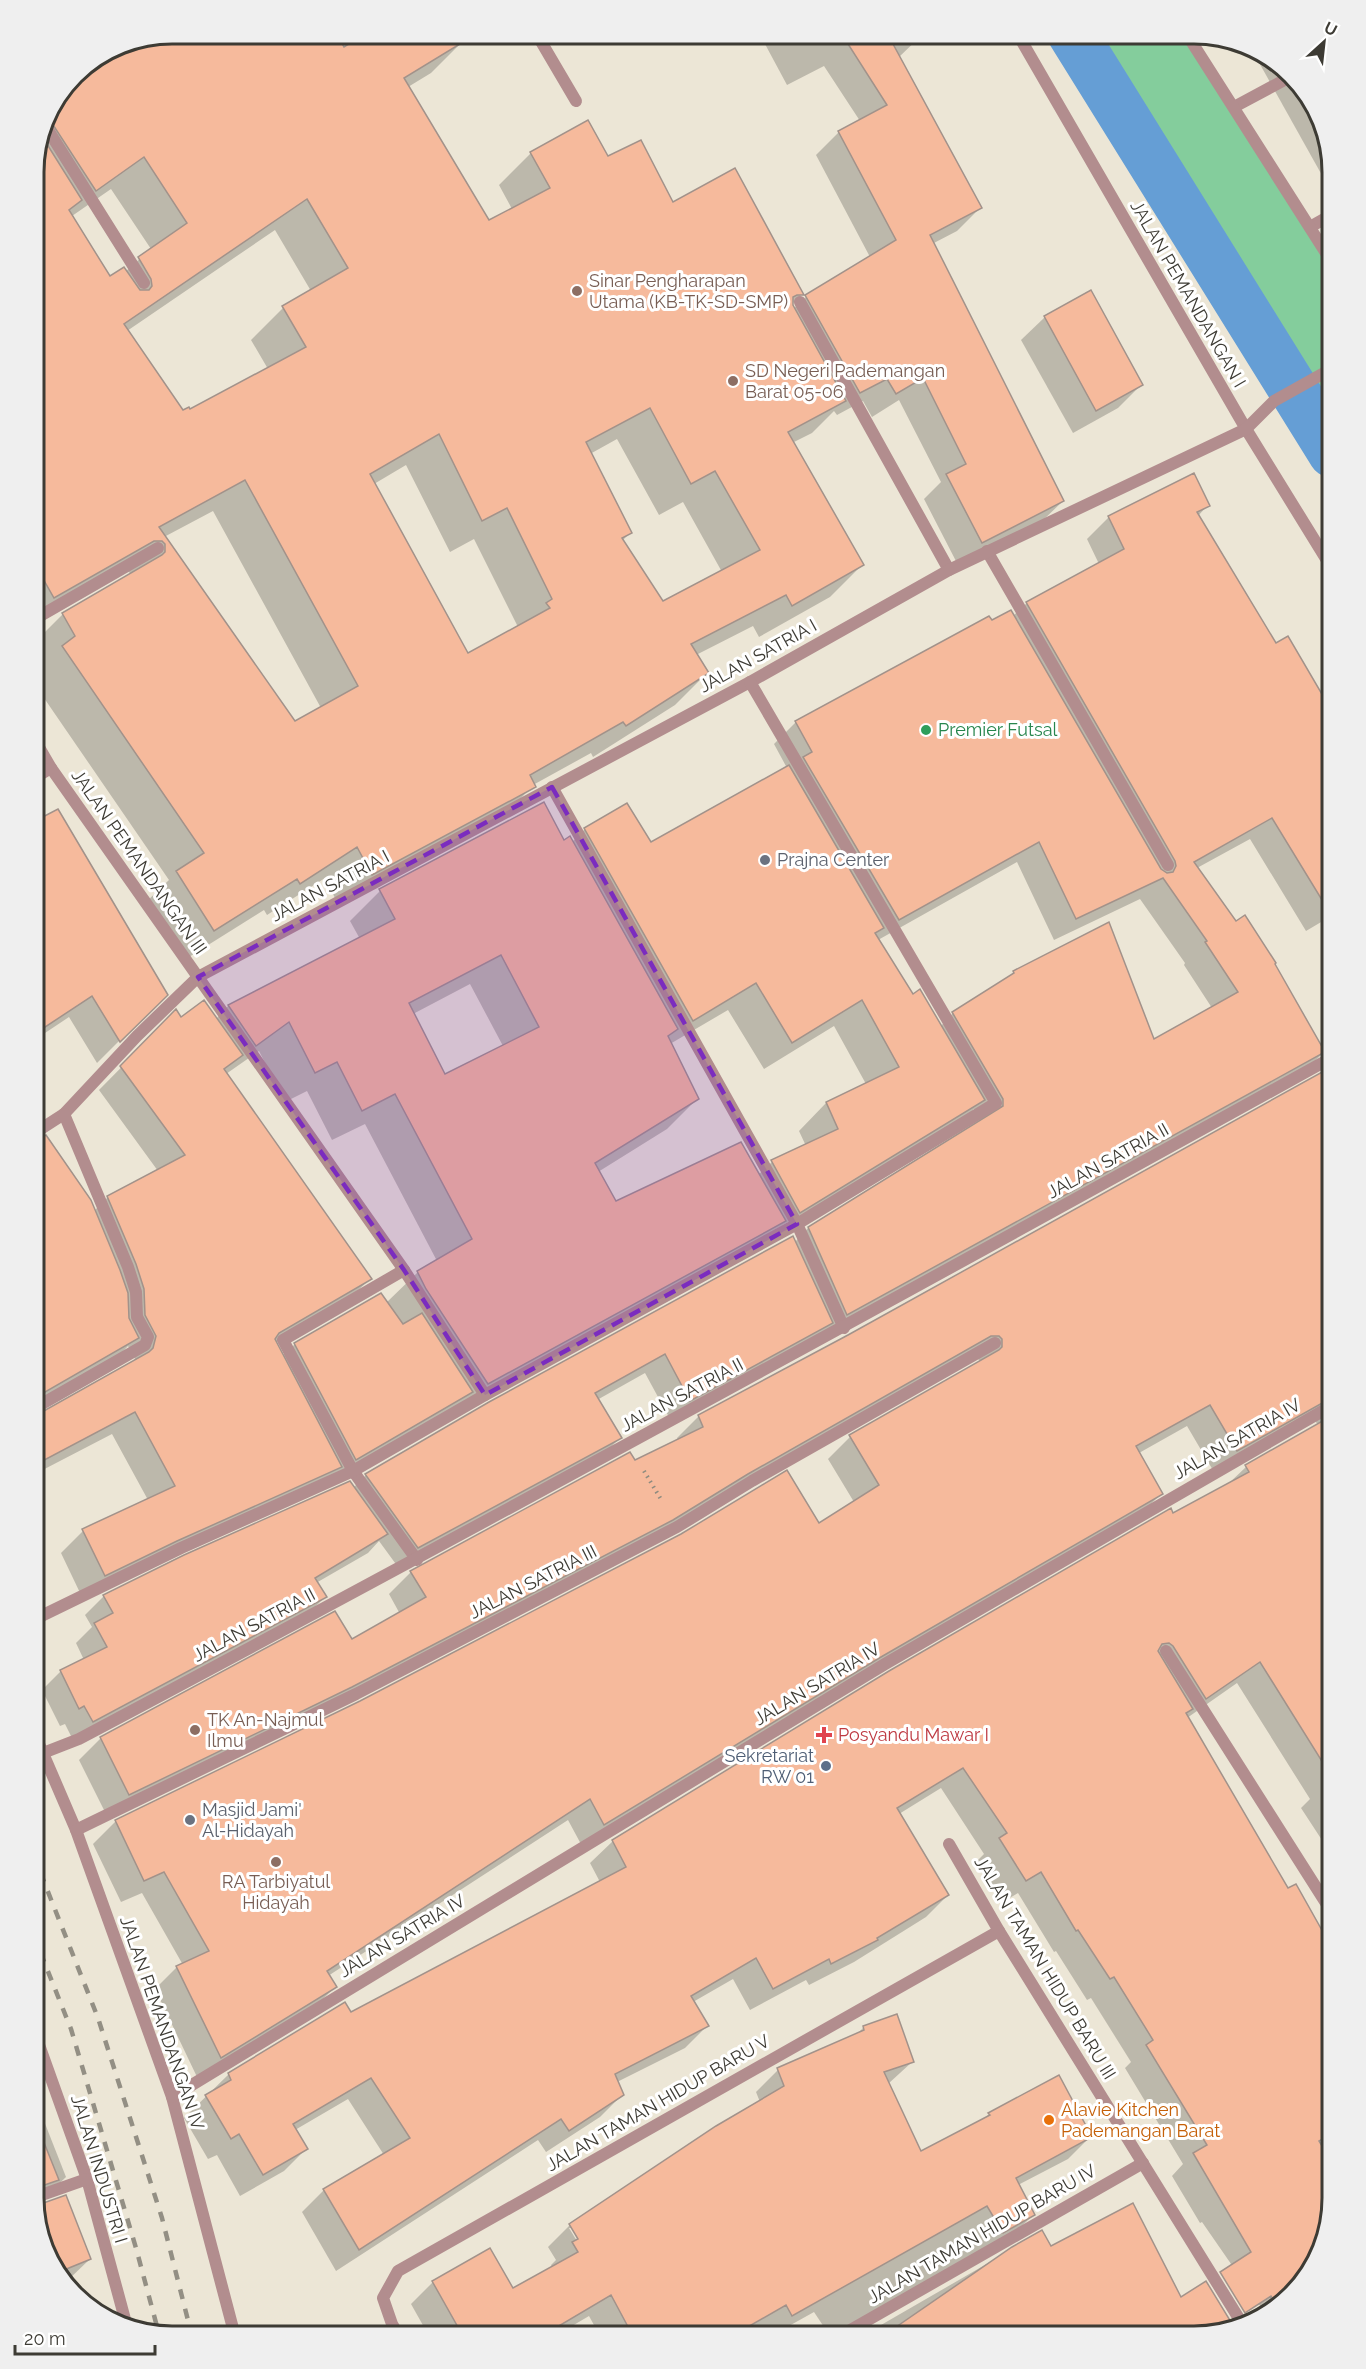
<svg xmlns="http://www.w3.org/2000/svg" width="1366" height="2369" viewBox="0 0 1366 2369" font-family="Raleway,sans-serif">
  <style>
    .green { fill: #84cd9c }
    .shadow { fill: #0003; fill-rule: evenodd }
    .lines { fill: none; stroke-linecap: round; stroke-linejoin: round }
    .canal { stroke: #659ed5; stroke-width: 50 }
    .building { fill: #f6ba9c; stroke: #a2928a; stroke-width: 1.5; fill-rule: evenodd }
    .path { stroke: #8e8b7f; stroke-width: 4; stroke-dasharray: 1.5 4.5; stroke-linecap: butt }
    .service { stroke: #b28d8e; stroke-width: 12 }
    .minor { stroke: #b28d8e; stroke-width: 12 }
    .tertiary { stroke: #b28d8e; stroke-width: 12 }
    .rail { stroke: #938f84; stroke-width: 4.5; stroke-dasharray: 10 10; stroke-linecap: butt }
    .marked { fill: #7b2cbf; fill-opacity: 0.2; stroke: #7b2cbf; stroke-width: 4.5; stroke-dasharray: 12 8; stroke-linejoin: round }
    .education-dot { fill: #8d6e63; stroke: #fff; stroke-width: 2 }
    .leisure-dot { fill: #2e9e5b; stroke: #fff; stroke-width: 2 }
    .worship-dot { fill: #6b7280; stroke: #fff; stroke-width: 2 }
    .health-dot { fill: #e0444e; stroke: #fff; stroke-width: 2 }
    .service-dot { fill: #5c6f8a; stroke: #fff; stroke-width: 2 }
    .food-dot { fill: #e8710a; stroke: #fff; stroke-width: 2 }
    .labels { text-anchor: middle; stroke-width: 6; stroke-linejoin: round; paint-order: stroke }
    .education-label { font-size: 18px; fill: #785e54; stroke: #fff; text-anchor: start }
    .street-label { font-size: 18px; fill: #3d3b34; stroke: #fff }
    .leisure-label { font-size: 18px; fill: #27864d; stroke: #fff; text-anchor: start }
    .worship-label { font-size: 18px; fill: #5b616d; stroke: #fff; text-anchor: start }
    .health-label { font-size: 18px; fill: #be3a42; stroke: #fff; text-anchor: start }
    .service-label { font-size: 18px; fill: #4e5e75; stroke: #fff; text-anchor: end }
    .food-label { font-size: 18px; fill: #c56008; stroke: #fff; text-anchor: start }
    .rim { fill: none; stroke: #3d3b34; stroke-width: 3 }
  </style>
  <rect width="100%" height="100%" fill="#ece6d6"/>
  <path class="green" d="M1069,33H1187L1333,264V455L1288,388Z"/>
  <g class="shadow">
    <path d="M171,33H459L463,41L431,73L408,87L488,222L512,209L499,185L531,153L608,158L802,294L791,305L793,309L806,297L870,257L816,155L839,132L860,121L824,66L787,85L759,33H924L898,58L980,208L957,231L932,244L1063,501L1039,524L958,565L924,499L941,482L899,400L872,417L863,401L837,415L834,411L812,433L792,443L862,565L830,597L759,637L753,626L696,655L707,673L675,705L593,757L591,753L533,785L502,819L339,906L325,878L267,915L264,910L181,962L144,904L169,880L33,682V676L43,667L33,650V644L63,614L131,575L129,572L120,573L33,623V163L44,118L68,82L127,44L128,46L139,39ZM111,189L151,249L125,272L110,279L72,216ZM275,230L311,291L283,308L251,340L268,369L190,411L183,412L127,331ZM617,439L659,515L683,502L722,572L662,603L622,541L630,533L590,454ZM406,465L450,552L474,539L518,627L467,655L374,484ZM213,511L321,708L294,723L164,537Z"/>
    <path d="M1252,50L1272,57L1319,110L1333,171V195Z"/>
    <path d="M1045,317L1141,385L1118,408L1073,433L1021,340Z"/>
    <path d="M1208,505L1198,516L1333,915L1306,931L1250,839L1197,868L1324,1052L1302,1074L825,1336L823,1331L811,1343L670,1419L645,1373L597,1400L620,1438L600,1458L398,1567L379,1541L368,1553L316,1583L325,1597L306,1616L73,1740L65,1724L60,1726L42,1690L61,1671L84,1660L76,1643L92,1627L85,1615L104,1596L353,1488L366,1475L795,1242L808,1228L982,1122L974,1109L955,1127L334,1481L82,1597L61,1553L83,1531L148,1500L112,1434L33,1475V1418L133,1363L135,1359L128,1346L115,1360L33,1407V1143L94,1211L108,1197L158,1171L99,1090L176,1012L180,1019H216L228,1006L360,939L350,921L380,891L564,842H572L585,829L651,844L787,768L774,744L796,722L991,622L1013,616L1027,603L1099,564L1087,539L1109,517ZM1017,862L1054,940L1140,899L1185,963L1184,965L1212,1008L1154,1041L1014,972L1005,981L953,1013L940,1027L912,996L878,940ZM470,984L503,1046L444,1076L413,1014ZM728,1010L764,1069L834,1026L866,1084L826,1103L799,1131L806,1146L772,1162L758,1175L615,1203L598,1172L667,1129L697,1099L670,1044ZM259,1051L285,1102L307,1091L332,1140L365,1124L437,1261L418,1272L386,1303L295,1344L282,1357L275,1343L347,1301L370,1279L226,1074Z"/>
    <path d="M33,824L166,994L97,1063L69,1017L33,1041Z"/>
    <path d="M1333,1068V1857L1301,1808L1310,1799L1237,1683L1187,1718L1288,1890L1333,1953V2198L1310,2274L1265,2313L1202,2222L1200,2223L1172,2176L1183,2164L1125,2068L1131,2062L1091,1998L1087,2000L1056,1951L1054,1952L1018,1893L1003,1902L977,1861L984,1854L941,1788L899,1814L948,1895L926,1917L854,1962L809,1985L806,1980L750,2010L733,1979L693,2002L707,2026L685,2048L617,2082L622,2095L600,2117L546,2152L538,2140L336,2271L302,2212L324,2190L384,2155L348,2099L295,2130L306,2149L284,2171L240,2196L217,2155L208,2159L184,2118L229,2074L350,2014L600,1882L590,1863L613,1841L1173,1515L1227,1485L1246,1467L1318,1425L1314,1419L1214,1472L1187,1426L1139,1453L1161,1494L1139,1516L582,1846L568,1820L328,1976L335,1987L313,2009L198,2079L155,1989L177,1967L183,1965L142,1893L121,1902L93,1844L115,1822L360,1703L819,1525L854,1502L828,1459L850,1437L981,1362L976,1357L649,1541L107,1816L79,1760L101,1738L352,1641L400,1614L389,1594L411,1572L678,1440L677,1438L699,1416L849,1337Z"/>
    <path d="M33,1100L37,1107L33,1111Z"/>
    <path d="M863,2028L912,2062L888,2084L921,2153L982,2121L989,2114L1090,2137L1068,2159L1018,2185L1033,2215L1011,2237L838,2336H830L814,2312L771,2336L764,2326L746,2336H600L589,2316L555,2336H429L411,2304L432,2283L489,2250L512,2290L552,2268L551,2265L556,2260L548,2247L570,2225L717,2127L760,2102L756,2092L778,2070L855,2036ZM569,2228H573L583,2245L580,2246Z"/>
    <path d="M33,2093L66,2177L35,2207L33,2198Z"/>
    <path d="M65,2197L90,2259L67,2281L47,2259L35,2207Z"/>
    <path d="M1042,2232L1050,2248L1181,2299L1202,2286L1230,2328L1195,2336H862Z"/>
  </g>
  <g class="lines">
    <path class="canal" d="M1072,33L1333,453"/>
  </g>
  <g class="building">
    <path d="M171,33H336L344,47L367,33H478L404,78L489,220L550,188L530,152L588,120L608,156L641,140L673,202L735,168L804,295H797L793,297V305L846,401L788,432L864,565L792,606L786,595L691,644L709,673L626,726L623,722L530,775L536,787L372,875L357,847L300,884L297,879L214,931L176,871L204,853L62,646L75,636L62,613L162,555L165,552V544L162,541H154L54,598L33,561V163L40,133L82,200L69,210L110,276L124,267L140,290H149L152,286L151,279L138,257L187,223L144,157L96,191L46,114L70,79L128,42ZM307,199L348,268L282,306L306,347L190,409L189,407L183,410L124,324ZM650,408L691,484L715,471L760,550L663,601L622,538L632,533L586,442ZM439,434L482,521L507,508L552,599L546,603L550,608L468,653L370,474ZM245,480L358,686L295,721L159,527Z"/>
    <path d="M841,33H887L982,208L930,235L1064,501L982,543L946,474L966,464L923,378L896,394L887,379L860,393L805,295L896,240L838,131L887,105Z"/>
    <path d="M1091,290L1143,385L1096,411L1044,316Z"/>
    <path d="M1194,473L1210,506L1197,512L1276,643L1288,636L1333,713V918L1272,818L1194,862L1236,921L1245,915L1276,963L1275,964L1325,1052L847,1315L808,1227L1003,1106V1099L952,1012L1014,973L1013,971L1109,922L1154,1039L1238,992L1205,942L1207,941L1163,878L1076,919L1039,842L899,920L803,757L812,752L795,721L989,616L992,620L1011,610L1161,869L1167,873L1173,872L1176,866L1175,861L1026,602L1124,549L1108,516Z"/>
    <path d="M789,765L884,928L875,933L913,994L920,989L985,1100L800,1213L771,1160L838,1129L826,1102L899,1067L862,1000L792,1043L756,983L693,1021L584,828L627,803L651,842Z"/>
    <path d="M544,802L564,840L570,836L678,1029L668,1036L699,1099L595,1163L616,1201L741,1142L786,1221L488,1384L426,1289L417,1271L472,1239L395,1094L362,1111L337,1062L315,1073L289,1022L256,1046L228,1005L395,919L379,889ZM501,955L539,1027L445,1074L409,1003Z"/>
    <path d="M58,809L168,995L120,1042L92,996L33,1035V822Z"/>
    <path d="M204,1000L243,1055L224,1069L372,1279L279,1333L275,1339L342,1467L177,1541L105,1576L82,1529L175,1486L135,1412L33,1466V1417L149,1352L153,1348L156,1336L145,1315L144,1289L136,1264L107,1196L185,1155L120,1066L176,1009L181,1017Z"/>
    <path d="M1333,1066V1397L1237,1451L1210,1405L1136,1446L1163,1494L881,1657L604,1825L590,1799L327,1971L337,1987L221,2058L176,1966L209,1951L164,1872L144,1881L115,1820L360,1701L681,1534L787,1470L819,1523L879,1485L849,1435L999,1350L1002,1347V1339L999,1336H991L748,1474L673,1520L352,1687L129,1795L100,1737L335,1611L352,1639L426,1597L410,1571L630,1452L635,1460L703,1427L698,1415L848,1335Z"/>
    <path d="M46,1135L91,1200L120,1270L128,1293L129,1318L139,1338L33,1399V1142Z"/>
    <path d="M793,1236L833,1323L690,1401L665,1354L595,1393L622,1438L418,1548L365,1474L489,1402Z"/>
    <path d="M381,1293L403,1324L422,1313L473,1392L356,1460L294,1343Z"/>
    <path d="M1333,1415V1779L1260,1662L1206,1699L1173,1646L1169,1643L1162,1644L1158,1651L1193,1709L1186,1713L1288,1888L1296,1884L1333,1950V2133L1319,2141L1333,2164V2198L1310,2274L1276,2304L1271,2296L1245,2313L1220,2272L1251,2252L1193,2153L1207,2145L1146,2045L1153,2040L1114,1977L1110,1979L1078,1930L1076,1931L1041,1872L1026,1881L999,1838L1007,1833L963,1768L897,1808L949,1895L877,1938L878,1940L831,1964L829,1959L773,1989L756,1958L691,1996L709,2026L615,2074L624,2095L569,2131L561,2119L359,2250L323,2189L410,2138L371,2078L293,2124L308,2149L263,2175L239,2134L231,2139L205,2095L231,2080L228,2073L345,2002L351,2012L626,1867L612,1840L889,1671L1171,1508L1173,1513L1249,1472L1245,1465Z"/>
    <path d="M350,1481L388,1534L315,1578L327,1597L93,1722L84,1706L79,1709L60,1670L107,1647L94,1623L113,1613L103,1595L184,1555Z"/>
    <path d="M897,2014L914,2062L884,2072L921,2151L990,2115L988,2113L1059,2075L1092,2137L1016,2178L1035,2215L1003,2233L987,2206L792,2316L786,2305L732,2336H633L611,2295L542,2336H463L432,2281L490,2248L513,2288L578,2252L572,2242L578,2239L569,2224L716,2126L784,2086L777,2068L864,2030L863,2026Z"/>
    <path d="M39,2130L59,2180L33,2189V2132Z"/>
    <path d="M66,2195L91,2259L59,2272L47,2259L35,2206Z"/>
    <path d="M1133,2203L1181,2297L1206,2281L1231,2322L1218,2331L1195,2336H883L1012,2247L1042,2230L1051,2246Z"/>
  </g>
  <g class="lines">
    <g class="path">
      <path d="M1322,1269L1333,1263"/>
      <path d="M644,1471L662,1501"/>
    </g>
    <g class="service">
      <path d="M1190,40L1201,33"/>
      <path d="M1234,107L1290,77"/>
      <path d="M800,302L949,570"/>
      <path d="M33,620L158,548"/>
    </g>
    <g class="minor">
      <path d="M536,33L576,101"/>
      <path d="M1017,33L1246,429L1333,570"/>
      <path d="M43,122L144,283"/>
      <path d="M1310,227L1333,214"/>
      <path d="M987,551L1168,865"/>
      <path d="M33,737L51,768L404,1270L485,1395"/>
      <path d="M33,779L51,768"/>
      <path d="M552,787L797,1224L844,1328"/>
      <path d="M33,1134L64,1114L137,1036L198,977L750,682L949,570L1246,429L1274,401L1333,368"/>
      <path d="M404,1270L283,1340L353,1471L417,1560"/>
      <path d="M33,1409L145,1345L148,1337L137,1317L136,1292L128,1267L64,1114"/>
      <path d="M33,1620L181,1548L353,1471L485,1395L797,1224L996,1103L750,682"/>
      <path d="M1166,1651L1333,1914"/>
      <path d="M33,1730L76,1830L172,2097L235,2336"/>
      <path d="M43,1753L79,1739C499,1516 917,1287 1333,1057"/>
      <path d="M76,1830L356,1694L677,1527L752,1481L995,1343"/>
      <path d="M949,1844L999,1931L1243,2325"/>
      <path d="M33,2028L87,2179L126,2323"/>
      <path d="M172,2097L885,1664L1333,1405"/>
      <path d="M33,2198L87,2179"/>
      <path d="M399,2336L392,2324L383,2298L398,2271L999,1931"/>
      <path d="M840,2336L1143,2163"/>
    </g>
    <path class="tertiary" d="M1186,33L1333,264"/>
    <g class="rail">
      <path d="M33,1854L98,2018L162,2218L192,2336"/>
      <path d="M33,1934L71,2029L136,2248L159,2334"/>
    </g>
  </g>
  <path class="marked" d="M552,787L797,1224L485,1395L404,1270L198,977Z"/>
  <g class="education-dot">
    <circle cx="577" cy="291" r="6"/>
    <circle cx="733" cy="381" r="6"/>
    <circle cx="195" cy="1730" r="6"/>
    <circle cx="276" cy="1862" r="6"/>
  </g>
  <circle class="leisure-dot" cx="926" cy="730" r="6"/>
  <g class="worship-dot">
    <circle cx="765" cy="860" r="6"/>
    <circle cx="190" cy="1820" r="6"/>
  </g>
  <path class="health-dot" d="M821 1726h6v6h6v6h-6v6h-6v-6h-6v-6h6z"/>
  <circle class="service-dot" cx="826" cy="1766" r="6"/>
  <circle class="food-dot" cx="1049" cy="2120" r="6"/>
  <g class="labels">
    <g class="education-label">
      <text x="589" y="287">Sinar Pengharapan<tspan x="589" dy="21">Utama (KB-TK-SD-SMP)</tspan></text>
      <text x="745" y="377">SD Negeri Pademangan<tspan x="745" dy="21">Barat 05-06</tspan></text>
      <text x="207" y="1726">TK An-Najmul<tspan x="207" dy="21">Ilmu</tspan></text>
      <text x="276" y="1888" text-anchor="middle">RA Tarbiyatul<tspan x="276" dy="21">Hidayah</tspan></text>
    </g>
    <g class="street-label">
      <text transform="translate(1188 294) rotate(60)" y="6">JALAN PEMANDANGAN I</text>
      <text transform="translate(758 656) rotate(-29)" y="6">JALAN SATRIA I</text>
      <text transform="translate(139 862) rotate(55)" y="6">JALAN PEMANDANGAN III</text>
      <text transform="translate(330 886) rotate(-28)" y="6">JALAN SATRIA I</text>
      <text transform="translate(1108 1161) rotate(-29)" y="6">JALAN SATRIA II</text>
      <text transform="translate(682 1395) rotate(-28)" y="6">JALAN SATRIA II</text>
      <text transform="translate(1237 1439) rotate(-30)" y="6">JALAN SATRIA IV</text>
      <text transform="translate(533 1582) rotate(-27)" y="6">JALAN SATRIA III</text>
      <text transform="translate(254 1625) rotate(-28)" y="6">JALAN SATRIA II</text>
      <text transform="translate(817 1684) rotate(-31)" y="6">JALAN SATRIA IV</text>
      <text transform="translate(402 1936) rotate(-31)" y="6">JALAN SATRIA IV</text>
      <text transform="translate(1045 1968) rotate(59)" y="6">JALAN TAMAN HIDUP BARU III</text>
      <text transform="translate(162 2023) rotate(71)" y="6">JALAN PEMANDANGAN IV</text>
      <text transform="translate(658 2103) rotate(-30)" y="6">JALAN TAMAN HIDUP BARU V</text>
      <text transform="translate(99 2169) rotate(73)" y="6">JALAN INDUSTRI I</text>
      <text transform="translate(982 2234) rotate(-30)" y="6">JALAN TAMAN HIDUP BARU IV</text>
    </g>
    <g class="leisure-label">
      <text x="938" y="736">Premier Futsal</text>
    </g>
    <g class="worship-label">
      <text x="777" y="866">Prajna Center</text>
      <text x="202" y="1816">Masjid Jami'<tspan x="202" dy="21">Al-Hidayah</tspan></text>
    </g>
    <g class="health-label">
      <text x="838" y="1741">Posyandu Mawar I</text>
    </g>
    <g class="service-label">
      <text x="814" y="1762">Sekretariat<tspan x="814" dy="21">RW 01</tspan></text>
    </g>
    <g class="food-label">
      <text x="1061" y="2116">Alavie Kitchen<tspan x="1061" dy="21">Pademangan Barat</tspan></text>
    </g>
  </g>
  <path d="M0 0H1366V2369H0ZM172 44H1194A128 128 0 0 1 1322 172V2198A128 128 0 0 1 1194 2326H172A128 128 0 0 1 44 2198V172A128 128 0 0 1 172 44Z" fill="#efefef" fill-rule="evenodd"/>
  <path class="rim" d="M172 44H1194A128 128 0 0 1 1322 172V2198A128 128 0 0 1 1194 2326H172A128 128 0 0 1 44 2198V172A128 128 0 0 1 172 44Z"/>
  <g transform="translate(1324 42) rotate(27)" stroke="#ffffff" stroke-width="4.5" paint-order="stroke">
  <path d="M0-4.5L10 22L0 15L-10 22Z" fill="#3d3b34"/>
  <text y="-9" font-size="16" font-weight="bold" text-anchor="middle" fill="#3d3b34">U</text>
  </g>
  <path d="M15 2345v9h140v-9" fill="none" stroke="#3d3b34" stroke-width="3"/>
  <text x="24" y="2345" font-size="18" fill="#3d3b34" stroke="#ffffff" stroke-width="4.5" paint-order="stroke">20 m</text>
</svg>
